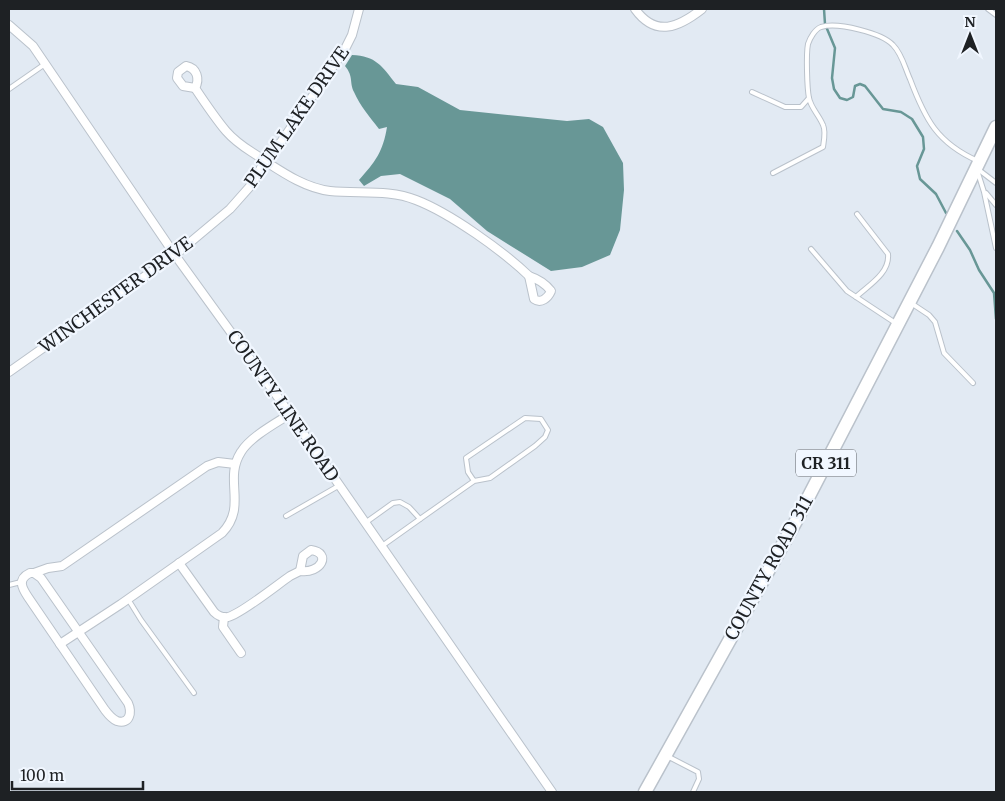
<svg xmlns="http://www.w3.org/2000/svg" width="1005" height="801" viewBox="0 0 1005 801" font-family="Merriweather,serif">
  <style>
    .water { fill: #689796 }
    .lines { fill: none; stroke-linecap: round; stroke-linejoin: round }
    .stream { stroke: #689796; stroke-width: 2.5 }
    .lane-casing { stroke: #bac2cb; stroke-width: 6 }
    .street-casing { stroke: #bac2cb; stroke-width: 10 }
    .primary-casing { stroke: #bac2cb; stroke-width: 15 }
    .lane { stroke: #fff; stroke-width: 4 }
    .street { stroke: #fff; stroke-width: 8 }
    .primary { stroke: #fff; stroke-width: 12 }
    .labels { text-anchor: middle; stroke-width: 4.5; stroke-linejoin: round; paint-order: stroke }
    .shield { fill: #f1f7ff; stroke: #5d6166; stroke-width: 1 }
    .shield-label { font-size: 16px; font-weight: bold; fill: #1e2124 }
    .street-label { font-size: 18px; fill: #1e2124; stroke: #f1f7ff }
  </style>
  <rect width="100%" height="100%" fill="#e2eaf3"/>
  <path class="water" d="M352,55C376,56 382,66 396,84L418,87L460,110L567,121L589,119L603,127L623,163L624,190L620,230L610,255L582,267L551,271L487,231L450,199L400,174L381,176L364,186L359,180C375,162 383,152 387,127L379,129C370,117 360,106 354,92C349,82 354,77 345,66Z"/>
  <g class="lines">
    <g class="stream">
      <path d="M824,9L825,24L835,48L832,78L834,89L840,98L847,100L853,97L855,86L860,84L865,86L883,109L901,112L912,119L923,137L924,149L917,166L920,179L936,194L946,213"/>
      <path d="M957,231L970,250L979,270L994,293L996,319"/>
    </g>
    <defs>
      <g id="lane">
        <path d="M988,9L996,15"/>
        <path d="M9,89L45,64"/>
        <path d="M752,92L785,107H801L809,98"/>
        <path d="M979,170L996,183"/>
        <path d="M773,173L823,147C824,140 826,131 823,125C819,115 811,108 809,98C807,88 806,54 808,44C810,38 815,29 821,27C838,22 882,33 893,45C902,54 905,68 910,79C925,119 937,143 978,161"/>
        <path d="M978,173L984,192L996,248"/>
        <path d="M986,193L996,205"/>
        <path d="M811,249L847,291L897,324"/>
        <path d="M856,297C869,285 890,273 888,254L857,214"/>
        <path d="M911,303L929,315L935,322L944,353L973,383"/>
        <path d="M286,516L340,485"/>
        <path d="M420,519L474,481L468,472L466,458L525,418L541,419L548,430L545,437L535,446L490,478L474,481"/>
        <path d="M365,523L393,503L400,502L409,507L420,519L382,546"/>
        <path d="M9,585L21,582"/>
        <path d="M128,599L141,620L194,693"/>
        <path d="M667,756L698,772L699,779L693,792"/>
      </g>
      <g id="street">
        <path d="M635,9C656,38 679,27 702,9"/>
        <path d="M9,25L33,46L175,255L290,414L552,792"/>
        <path d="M186,66C197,68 200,79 195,88L183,86L177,78L178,72Z"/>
        <path d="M195,88C205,103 215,118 226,131C239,146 250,150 265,161C285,174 306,188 330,191C359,194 389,189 416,200C450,213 503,251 529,276"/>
        <path d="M529,276C538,279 545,283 551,291C548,298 541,304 534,299Z"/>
        <path d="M9,372L175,255L230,209L253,183L265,160L281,142L345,49L352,35L359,9"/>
        <path d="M311,550C332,553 321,574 300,571L303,556Z"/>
        <path d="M179,563L214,612C218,616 222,618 228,617C241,614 277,585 290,576L300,571"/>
        <path d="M30,573H34L41,578L128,703C132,712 130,725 117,721C112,719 108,714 105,710L28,597C22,588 17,579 30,573Z"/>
        <path d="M34,573L48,568L62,566L207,466L218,462L235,464"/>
        <path d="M224,617L223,627L241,653"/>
        <path d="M60,644L121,604L222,533C248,506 223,480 241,452C250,437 276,423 290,414"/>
      </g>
      <path id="primary" d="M645,792L796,521L938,247L996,127"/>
    </defs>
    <use href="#lane" class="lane-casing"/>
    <use href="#street" class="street-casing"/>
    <use href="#primary" class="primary-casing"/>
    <use href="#lane" class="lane"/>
    <use href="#street" class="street"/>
    <use href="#primary" class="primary"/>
  </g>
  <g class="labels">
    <rect class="shield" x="796" y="449.5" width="60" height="27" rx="4"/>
    <g class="shield-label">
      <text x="826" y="469">CR 311</text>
    </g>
    <g class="street-label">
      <text transform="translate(297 117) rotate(-55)" y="6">PLUM LAKE DRIVE</text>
      <text transform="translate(116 295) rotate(-36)" y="6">WINCHESTER DRIVE</text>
      <text transform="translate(283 406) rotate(55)" y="6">COUNTY LINE ROAD</text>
      <text transform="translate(769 568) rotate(-61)" y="6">COUNTY ROAD 311</text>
    </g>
  </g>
  <rect width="1005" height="801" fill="none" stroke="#1e2124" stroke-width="20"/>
  <g transform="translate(970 35)" stroke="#f1f7ff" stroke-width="4" paint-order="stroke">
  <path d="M0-4L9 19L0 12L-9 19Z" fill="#1e2124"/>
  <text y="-8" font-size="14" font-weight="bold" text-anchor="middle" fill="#1e2124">N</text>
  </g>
  <path d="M12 781v8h131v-8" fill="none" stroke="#1e2124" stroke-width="2.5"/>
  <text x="20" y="781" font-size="15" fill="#1e2124" stroke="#f1f7ff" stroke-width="4" paint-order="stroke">100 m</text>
</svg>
